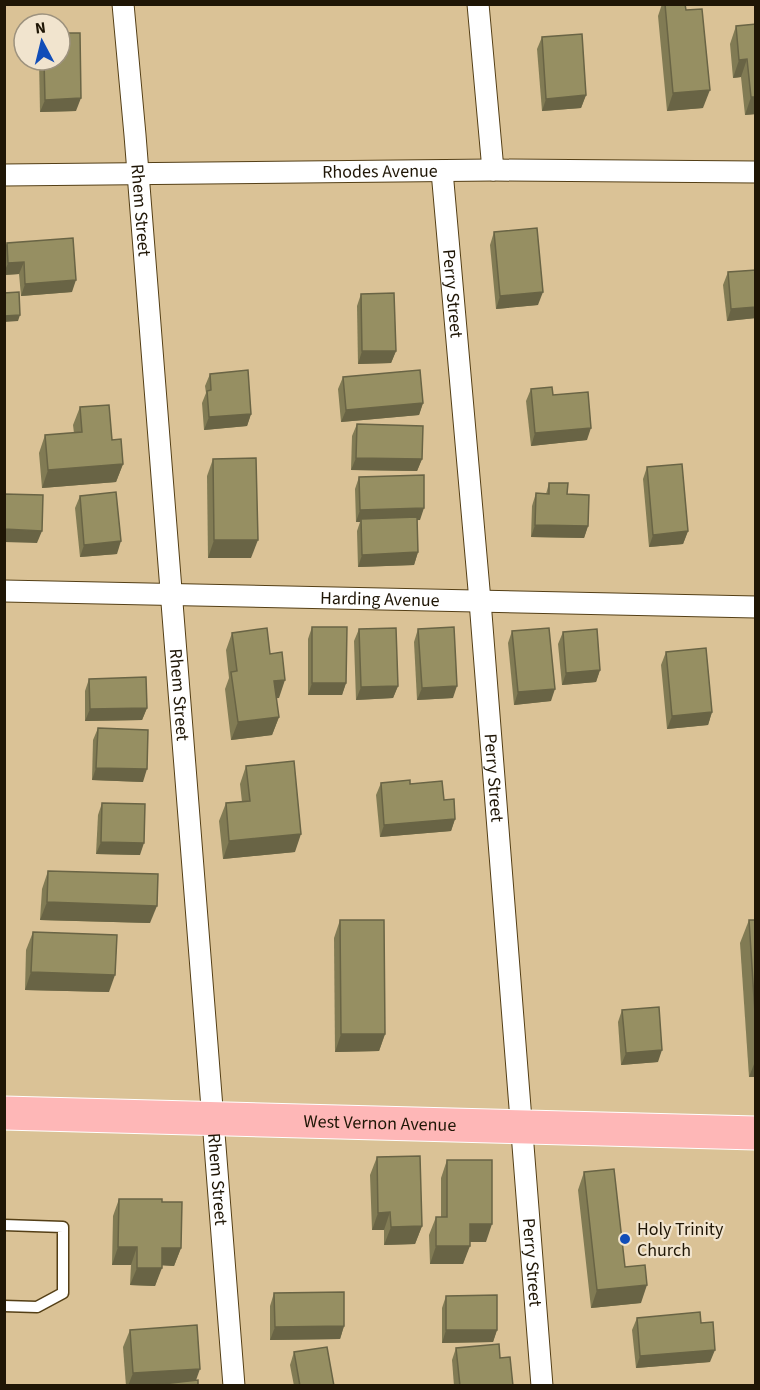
<svg xmlns="http://www.w3.org/2000/svg" width="760" height="1390" viewBox="0 0 760 1390" font-family="'Source Sans 3',sans-serif">
  <style>
    .lines { fill: none; stroke-linecap: round; stroke-linejoin: round }
    .lane-casing { stroke: #543f16; stroke-width: 13 }
    .street-casing { stroke: #543f16; stroke-width: 23 }
    .primary-casing { stroke: #fff; stroke-width: 35 }
    .lane { stroke: #fff; stroke-width: 10 }
    .street { stroke: #fff; stroke-width: 21 }
    .primary { stroke: #feb7b7; stroke-width: 33 }
    .wall { fill: #817b54 }
    .shaded-wall { fill: #696445 }
    .building { fill: #968f62; stroke: #696445; stroke-width: 1.5 }
    .poi-dot { fill: #114db8; stroke: #f1e4ce; stroke-width: 2 }
    .labels { text-anchor: middle; stroke-width: 4.5; stroke-linejoin: round; paint-order: stroke }
    .street-label { font-size: 18px; fill: #1f1606; stroke: #f1e4ce }
    .poi-label { font-size: 18px; fill: #1f1606; stroke: #f1e4ce; text-anchor: start }
  </style>
  <rect width="100%" height="100%" fill="#dac296"/>
  <g class="lines">
    <defs>
      <path id="lane" d="M4,1225L63,1227V1293L37,1307L4,1306"/>
      <g id="street">
        <path id="s1" d="M123,4L135,135L234,1386"/>
        <path d="M478,4L493,170"/>
        <path id="s2" d="M442,171L480,601L542,1386"/>
        <path id="s3" d="M4,175L493,170L756,172"/>
        <path id="s4" d="M4,591L756,607"/>
      </g>
      <g id="primary">
        <path id="s5" d="M4,1113L756,1133"/>
      </g>
    </defs>
    <use href="#lane" class="lane-casing"/>
    <use href="#street" class="street-casing"/>
    <use href="#primary" class="primary-casing"/>
    <use href="#lane" class="lane"/>
    <use href="#street" class="street"/>
    <use href="#primary" class="primary"/>
  </g>
  <g class="wall">
    <path d="M662,4H685L703,108L667,111L658,16Z"/>
    <path d="M756,24V114L745,115L741,77L733,78L730,44L736,26Z"/>
    <path d="M542,37L586,95L581,108L542,111L537,49Z"/>
    <path d="M39,60H60L76,111L40,112Z"/>
    <path d="M494,232L538,305L496,309L490,245Z"/>
    <path d="M7,243L72,292L21,296L19,274L4,275V249Z"/>
    <path d="M756,270V318L727,321L723,285L728,272Z"/>
    <path d="M361,294L396,351L391,363L358,364L357,306Z"/>
    <path d="M210,374L251,414L247,426L204,430L202,403L206,393L205,386Z"/>
    <path d="M343,377L423,403L419,415L341,422L338,389Z"/>
    <path d="M531,389L553,395L587,440L531,446L526,401Z"/>
    <path d="M80,407L112,440L123,464L116,482L42,488L39,453L45,435L74,433L73,425Z"/>
    <path d="M357,424L422,459L417,471L351,470L352,436Z"/>
    <path d="M213,459L251,558H208L207,476Z"/>
    <path d="M647,467L688,531L683,544L649,547L643,479Z"/>
    <path d="M359,477L420,520H417L418,552L414,565L358,567L357,531L360,522H356L355,489Z"/>
    <path d="M549,483L567,494L588,526L584,538L531,537L532,506L536,493L546,494Z"/>
    <path d="M80,496L117,554L80,557L75,508Z"/>
    <path d="M312,627L346,683L342,695H308V639Z"/>
    <path d="M359,629L398,686L393,698L356,700L354,641Z"/>
    <path d="M418,629L453,698L417,700L414,642Z"/>
    <path d="M512,631L551,701L514,705L508,643Z"/>
    <path d="M563,632L600,670L596,682L562,685L558,644Z"/>
    <path d="M232,633L270,654L279,698H276L279,717L272,735L231,740L225,689L229,678L226,650Z"/>
    <path d="M666,652L712,712L708,725L667,729L661,665Z"/>
    <path d="M89,679L147,708L142,720L85,721V691Z"/>
    <path d="M98,728L143,782L92,780L93,740Z"/>
    <path d="M246,766L295,852L223,859L219,821L226,803L242,802L240,784Z"/>
    <path d="M381,783L410,784L444,800L455,819L451,831L380,837L376,795Z"/>
    <path d="M102,803L140,855L96,854L98,815Z"/>
    <path d="M48,871L150,923L40,920L42,889Z"/>
    <path d="M340,920L385,1034L379,1051L335,1052L334,938Z"/>
    <path d="M749,920H756V1077H749L740,943Z"/>
    <path d="M33,932L109,992L25,990L26,950Z"/>
    <path d="M622,1010L658,1062L621,1065L618,1022Z"/>
    <path d="M377,1157L422,1226L415,1244L384,1245V1230H372L370,1175Z"/>
    <path d="M447,1160L486,1242H470L463,1264H430L429,1235L436,1217H441V1178Z"/>
    <path d="M584,1172L625,1267L641,1303L591,1308L578,1190Z"/>
    <path d="M119,1199L162,1202L181,1248L174,1266L162,1265L155,1286L130,1285L131,1265H112L113,1216Z"/>
    <path d="M274,1293L344,1326L340,1339L270,1340V1306Z"/>
    <path d="M446,1296L497,1330L493,1342L442,1343V1308Z"/>
    <path d="M637,1318L701,1323L710,1362L636,1368L632,1330Z"/>
    <path d="M130,1330L196,1380L198,1386H126L123,1347Z"/>
    <path d="M456,1348L500,1358L513,1386H454L452,1360Z"/>
    <path d="M294,1352L334,1386H294L290,1365Z"/>
  </g>
  <g class="shaded-wall">
    <path d="M747,59L741,77L733,78L739,60Z"/>
    <path d="M710,90L703,108L667,111L673,93Z"/>
    <path d="M586,95L581,108L542,111L546,99Z"/>
    <path d="M751,97H756V114L745,115Z"/>
    <path d="M81,98L76,111L40,112L45,100Z"/>
    <path d="M24,262L19,274L4,275V273L8,263Z"/>
    <path d="M76,280L72,292L21,296L25,284Z"/>
    <path d="M543,292L538,305L496,309L500,296Z"/>
    <path d="M756,307V318L727,321L731,309Z"/>
    <path d="M20,315L18,321L4,322V316Z"/>
    <path d="M362,351H396L391,363L358,364Z"/>
    <path d="M423,403L419,415L341,422L346,410Z"/>
    <path d="M251,414L247,426L204,430L209,417Z"/>
    <path d="M591,428L587,440L531,446L535,433Z"/>
    <path d="M356,458L422,459L417,471L351,470Z"/>
    <path d="M123,464L116,482L42,488L48,470Z"/>
    <path d="M424,508L420,520L361,522V519L360,522H356L360,510Z"/>
    <path d="M535,525L588,526L584,538L531,537Z"/>
    <path d="M4,529L42,531L37,543L4,542Z"/>
    <path d="M688,531L683,544L649,547L653,535Z"/>
    <path d="M214,540H258L251,558H208Z"/>
    <path d="M121,541L117,554L80,557L84,545Z"/>
    <path d="M418,552L414,565L358,567L362,555Z"/>
    <path d="M600,670L596,682L562,685L566,673Z"/>
    <path d="M285,680L279,698L268,699L274,681Z"/>
    <path d="M312,683H346L342,695H308Z"/>
    <path d="M398,686L393,698L356,700L361,687Z"/>
    <path d="M457,686L453,698L417,700L422,688Z"/>
    <path d="M555,689L551,701L514,705L518,692Z"/>
    <path d="M147,708L142,720L85,721L90,709Z"/>
    <path d="M712,712L708,725L667,729L672,716Z"/>
    <path d="M279,717L272,735L231,740L238,722Z"/>
    <path d="M96,768L147,769L143,782L92,780Z"/>
    <path d="M455,819L451,831L380,837L384,825Z"/>
    <path d="M301,834L295,852L223,859L229,841Z"/>
    <path d="M101,842L144,843L140,855L96,854Z"/>
    <path d="M47,902L157,906L150,923L40,920Z"/>
    <path d="M31,972L115,975L109,992L25,990Z"/>
    <path d="M341,1034H385L379,1051L335,1052Z"/>
    <path d="M662,1050L658,1062L621,1065L626,1053Z"/>
    <path d="M756,1059V1077H749Z"/>
    <path d="M390,1212L384,1230H372L378,1213Z"/>
    <path d="M470,1224H492L486,1242H463Z"/>
    <path d="M422,1226L415,1244L384,1245L391,1227Z"/>
    <path d="M436,1246H470L463,1264H430Z"/>
    <path d="M118,1247H137L131,1265H112Z"/>
    <path d="M162,1248H181L174,1266L156,1265Z"/>
    <path d="M137,1268H162L155,1286L130,1285Z"/>
    <path d="M647,1285L641,1303L591,1308L597,1290Z"/>
    <path d="M344,1326L340,1339L270,1340L275,1327Z"/>
    <path d="M446,1330H497L493,1342L442,1343Z"/>
    <path d="M715,1350L710,1362L636,1368L640,1356Z"/>
    <path d="M200,1369L194,1386H128L133,1373Z"/>
  </g>
  <g class="building">
    <path d="M665,4H685L686,10L702,9L710,90L673,93Z"/>
    <path d="M756,24V97H751L747,59L739,60L736,26Z"/>
    <path d="M60,33H80L81,98L45,100L44,60H60Z"/>
    <path d="M582,34L586,95L546,99L542,37Z"/>
    <path d="M537,228L543,292L500,296L494,232Z"/>
    <path d="M73,238L76,280L25,284L24,262L8,263L7,243Z"/>
    <path d="M756,270V307L731,309L728,272Z"/>
    <path d="M19,292L20,315L4,316V293Z"/>
    <path d="M394,293L396,351H362L361,294Z"/>
    <path d="M248,370L251,414L209,417L207,391L211,390L210,374Z"/>
    <path d="M420,370L423,403L346,410L343,377Z"/>
    <path d="M552,387L553,395L588,392L591,428L535,433L531,389Z"/>
    <path d="M109,405L112,440L121,439L123,464L48,470L45,435L82,432L80,407Z"/>
    <path d="M357,424L423,426L422,459L356,458Z"/>
    <path d="M256,458L258,540H214L213,459Z"/>
    <path d="M682,464L688,531L653,535L647,467Z"/>
    <path d="M424,475V508L360,510L359,477Z"/>
    <path d="M549,483H568L567,494L589,495L588,526L535,525L536,493L549,494Z"/>
    <path d="M116,492L121,541L84,545L80,496Z"/>
    <path d="M4,494L43,495L42,531L4,529Z"/>
    <path d="M417,517L418,552L362,555L361,519Z"/>
    <path d="M312,627H347L346,683H312Z"/>
    <path d="M454,627L457,686L422,688L418,629Z"/>
    <path d="M267,628L270,654L282,652L285,680L274,681L279,717L238,722L231,672L237,671L232,633Z"/>
    <path d="M396,628L398,686L361,687L359,629Z"/>
    <path d="M549,628L555,689L518,692L512,631Z"/>
    <path d="M597,629L600,670L566,673L563,632Z"/>
    <path d="M706,648L712,712L672,716L666,652Z"/>
    <path d="M146,677L147,708L90,709L89,679Z"/>
    <path d="M98,728L148,730L147,769L96,768Z"/>
    <path d="M294,761L301,834L229,841L226,803L250,801L246,766Z"/>
    <path d="M410,780V784L442,781L444,800L454,799L455,819L384,825L381,783Z"/>
    <path d="M102,803L145,804L144,843L101,842Z"/>
    <path d="M48,871L158,874L157,906L47,902Z"/>
    <path d="M340,920H384L385,1034H341Z"/>
    <path d="M749,920H756V1029Z"/>
    <path d="M33,932L117,935L115,975L31,972Z"/>
    <path d="M659,1007L662,1050L626,1053L622,1010Z"/>
    <path d="M420,1156L422,1226L391,1227L390,1212L378,1213L377,1157Z"/>
    <path d="M447,1160H492V1224H470V1246H436V1217H447Z"/>
    <path d="M614,1169L625,1267L645,1265L647,1285L597,1290L584,1172Z"/>
    <path d="M119,1199H162V1202H182L181,1248H162V1268H137V1247H118Z"/>
    <path d="M344,1292V1326L275,1327L274,1293Z"/>
    <path d="M497,1295V1330H446V1296Z"/>
    <path d="M700,1312L701,1323L713,1322L715,1350L640,1356L637,1318Z"/>
    <path d="M197,1325L200,1369L133,1373L130,1330Z"/>
    <path d="M499,1344L500,1358L510,1357L513,1386H460L456,1348Z"/>
    <path d="M327,1347L334,1386H300L294,1352Z"/>
    <path d="M198,1380V1386H145Z"/>
  </g>
  <circle class="poi-dot" cx="625" cy="1239" r="6"/>
  <g class="labels">
    <g class="street-label">
      <text dy="6" stroke="none"><textPath href="#s3" startOffset="376">Rhodes Avenue</textPath></text>
      <text dy="6" stroke="none"><textPath href="#s1" startOffset="207">Rhem Street</textPath></text>
      <text dy="6" stroke="none"><textPath href="#s2" startOffset="123">Perry Street</textPath></text>
      <text dy="6" stroke="none"><textPath href="#s4" startOffset="376">Harding Avenue</textPath></text>
      <text dy="6" stroke="none"><textPath href="#s1" startOffset="693">Rhem Street</textPath></text>
      <text dy="6" stroke="none"><textPath href="#s2" startOffset="609">Perry Street</textPath></text>
      <text dy="6" stroke="none"><textPath href="#s5" startOffset="376">West Vernon Avenue</textPath></text>
      <text dy="6" stroke="none"><textPath href="#s1" startOffset="1179">Rhem Street</textPath></text>
      <text dy="6" stroke="none"><textPath href="#s2" startOffset="1095">Perry Street</textPath></text>
    </g>
    <g class="poi-label">
      <text x="637" y="1235">Holy Trinity<tspan x="637" dy="21">Church</tspan></text>
    </g>
  </g>
  <rect width="760" height="1390" fill="none" stroke="#1f1606" stroke-width="12"/>
  <g transform="translate(42 42) rotate(353)"><circle r="28" fill="#f1e4ce" stroke="#9d927e" stroke-width="1.5"/>
  <path d="M0-4.5L10 22L0 15L-10 22Z" fill="#114db8"/>
  <text y="-9" font-size="16" font-weight="bold" text-anchor="middle" fill="#1f1606">N</text>
  </g>
</svg>
